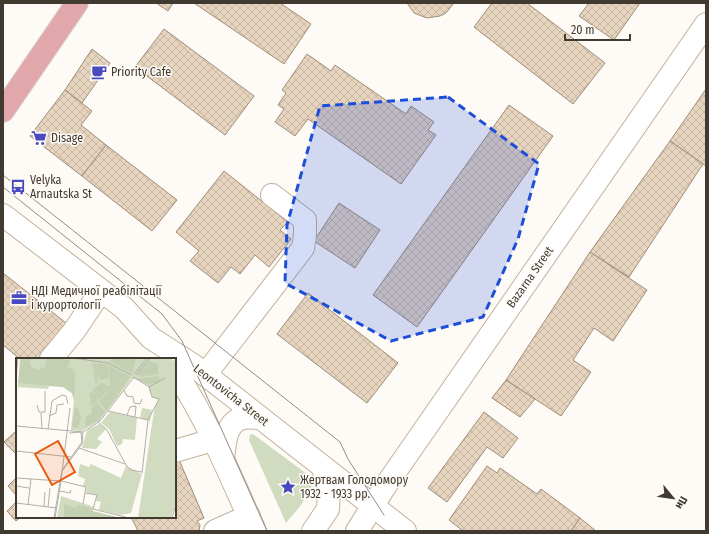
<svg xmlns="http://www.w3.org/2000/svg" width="709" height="534" viewBox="0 0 709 534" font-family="'Fira Sans Condensed',sans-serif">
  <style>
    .green { fill: #d0dbbf }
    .building { fill: url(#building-cross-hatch); stroke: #9e8d78 }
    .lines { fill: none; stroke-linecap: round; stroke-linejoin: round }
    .minor-casing { stroke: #c1b19a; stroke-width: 24 }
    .major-casing { stroke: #d9d8d6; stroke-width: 24 }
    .minor { stroke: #fff; stroke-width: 22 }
    .major { stroke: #e2a7aa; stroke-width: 22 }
    .tram { stroke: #928d86; stroke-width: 1 }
    .marked { fill: #1d4ed8; fill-opacity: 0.2; stroke: #1d4ed8; stroke-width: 3; stroke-dasharray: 8 5; stroke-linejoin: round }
    .labels { text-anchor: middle; stroke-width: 3; stroke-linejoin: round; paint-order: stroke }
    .poi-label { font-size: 12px; fill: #413a31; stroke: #fefbf6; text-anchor: start }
    .street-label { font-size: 12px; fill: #413a31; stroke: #fefbf6 }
    .inset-road { fill: none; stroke: #b2aea7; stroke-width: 1 }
    .view { fill: #e8590c; fill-opacity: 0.15; stroke: #e8590c; stroke-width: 2 }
    .inset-edge { fill: none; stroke: #413a31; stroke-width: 2 }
  </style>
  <defs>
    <pattern id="building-cross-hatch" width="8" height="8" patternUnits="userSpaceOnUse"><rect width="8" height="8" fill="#e7d4be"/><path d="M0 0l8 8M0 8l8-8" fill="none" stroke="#c7b7a4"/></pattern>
  </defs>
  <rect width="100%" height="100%" fill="#fefbf6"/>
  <path class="green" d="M251,434H253L315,480L301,505L286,523L249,440L250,435Z"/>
  <g class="building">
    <path d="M156,3H173L168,11Z"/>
    <path d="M194,3H280L311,24L284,64Z"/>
    <path d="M407,3H454L446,13L440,16L427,18L414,13Z"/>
    <path d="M492,3H527L605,63L573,104L474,27Z"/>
    <path d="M589,3H640L614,40L579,16Z"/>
    <path d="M164,29L254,96L225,135L135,67Z"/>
    <path d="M92,49L110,63L82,103L65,90Z"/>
    <path d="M307,54L331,71L335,65L406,114L411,106L434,122L428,130L436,135L401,184L308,119L295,136L275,122L284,109L278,105L286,93L282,90Z"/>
    <path d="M706,89V166L670,141Z"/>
    <path d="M65,90L92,111L81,125L106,145L82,176L30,136Z"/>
    <path d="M509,105L553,136L417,327L373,295Z"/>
    <path d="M670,141L703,164L629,277L590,252Z"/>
    <path d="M106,145L177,200L152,231L82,176Z"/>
    <path d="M224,171L288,222L280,230L291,239L269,267L255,255L240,274L231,267L218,283L190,261L199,251L176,232Z"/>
    <path d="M339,203L380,230L355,268L314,241Z"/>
    <path d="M590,252L647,290L613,341L594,328L573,360L591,372L561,416L506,380Z"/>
    <path d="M3,273L66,323L38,359H20L3,345Z"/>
    <path d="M308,293L398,363L367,403L277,334Z"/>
    <path d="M506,380L535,399L520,417L492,398Z"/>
    <path d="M484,412L518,438L503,458L487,447L447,502L428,488Z"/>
    <path d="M17,430V455L4,442Z"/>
    <path d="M177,455L204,518L197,521L200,525L199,531H138L131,517H175V456Z"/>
    <path d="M487,466L497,473L500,468L537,494L541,489L580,518L571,531H463L449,520Z"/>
    <path d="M17,477V496L8,486Z"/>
    <path d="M17,501V517H21L16,521L7,511Z"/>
    <path d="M580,518L596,531H571Z"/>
  </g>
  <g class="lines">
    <defs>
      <g id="minor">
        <path d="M3,215L124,308L151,338L193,365L405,531"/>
        <path d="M51,359L74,331L101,291"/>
        <path d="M175,371C208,421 231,477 255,531"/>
        <path d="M205,375L303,248L305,235V220L272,195"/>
        <path d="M175,451L213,440"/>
        <path d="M223,459C225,444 225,422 243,418C248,417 255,418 260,418"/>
        <path d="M215,531L249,516"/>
        <path d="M313,531L328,509L329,490L323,467"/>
        <path d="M357,531L384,488L706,24"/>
      </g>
      <path id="major" d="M3,111L77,3"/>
    </defs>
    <use href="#minor" class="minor-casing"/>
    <use href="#major" class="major-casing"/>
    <use href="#minor" class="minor"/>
    <use href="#major" class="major"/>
    <g class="tram">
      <path d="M3,175L340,442L348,459L384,515"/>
      <path d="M3,187L162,314L182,341L267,531"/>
    </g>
  </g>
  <path class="marked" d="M448,97L539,164L518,239L483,317L391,341L285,283L287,225L320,106Z"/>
  <defs>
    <symbol id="cafe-bare" viewBox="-9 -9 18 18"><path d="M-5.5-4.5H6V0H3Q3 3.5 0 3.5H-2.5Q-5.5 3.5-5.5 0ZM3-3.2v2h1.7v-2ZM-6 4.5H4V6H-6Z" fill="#484ac0" stroke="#fefbf6" stroke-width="2.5" paint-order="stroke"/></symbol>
    <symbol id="supermarket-bare" viewBox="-9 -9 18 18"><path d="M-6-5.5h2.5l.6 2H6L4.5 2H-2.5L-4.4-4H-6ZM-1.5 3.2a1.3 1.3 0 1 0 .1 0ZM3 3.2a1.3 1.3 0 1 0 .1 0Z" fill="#484ac0" stroke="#fefbf6" stroke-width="2.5" paint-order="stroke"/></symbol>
    <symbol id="bus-bare" viewBox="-9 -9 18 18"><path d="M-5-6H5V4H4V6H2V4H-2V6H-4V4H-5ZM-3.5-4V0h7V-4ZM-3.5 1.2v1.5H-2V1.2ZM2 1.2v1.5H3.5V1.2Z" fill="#484ac0" stroke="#fefbf6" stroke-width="2.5" paint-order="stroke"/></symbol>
    <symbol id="office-bare" viewBox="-9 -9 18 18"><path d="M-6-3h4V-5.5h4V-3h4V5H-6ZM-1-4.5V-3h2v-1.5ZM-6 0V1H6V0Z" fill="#484ac0" stroke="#fefbf6" stroke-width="2.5" paint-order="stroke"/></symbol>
    <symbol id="sight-bare" viewBox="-9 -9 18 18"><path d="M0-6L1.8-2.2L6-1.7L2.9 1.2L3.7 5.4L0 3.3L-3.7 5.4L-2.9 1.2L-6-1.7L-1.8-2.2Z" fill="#484ac0" stroke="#fefbf6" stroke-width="2.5" paint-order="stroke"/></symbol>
  </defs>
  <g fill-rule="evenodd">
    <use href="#cafe-bare" x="88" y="61" width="22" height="22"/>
    <use href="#supermarket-bare" x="28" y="127" width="22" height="22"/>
    <use href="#bus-bare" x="7" y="176" width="22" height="22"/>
    <use href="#office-bare" x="8" y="287" width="22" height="22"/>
    <use href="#sight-bare" x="277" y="476" width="22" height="22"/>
  </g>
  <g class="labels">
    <g class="poi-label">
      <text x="111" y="76">Priority Cafe</text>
      <text x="51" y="142">Disage</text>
      <text x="30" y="184">Velyka<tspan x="30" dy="14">Arnautska St</tspan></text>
      <text x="31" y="295">НДІ Медичної реабілітації<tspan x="31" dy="14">і курортології</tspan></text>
      <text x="300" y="484">Жертвам Голодомору<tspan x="300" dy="14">1932 - 1933 рр.</tspan></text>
    </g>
    <g class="street-label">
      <text transform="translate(530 277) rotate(-55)" y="4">Bazarna Street</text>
      <text transform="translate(231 395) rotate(38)" y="4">Leontovicha Street</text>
    </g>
  </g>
  <g transform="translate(16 358)">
    <rect width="160" height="160" fill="#fefbf6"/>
    <path d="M4,0H155L157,3L160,1V143L155,160H122L136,66L139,48L143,42L136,39L132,27L116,20L83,63L66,73L55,72L58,42L56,35L47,29L33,28L32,31L2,29ZM94,54L121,60L119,82L107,81L106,86L101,88L93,71L85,65ZM83,66L90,71L81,81L86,84L80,91L66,90L71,72ZM64,106L73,109L75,106L105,120L110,108L126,116L115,155L104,157L83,152L85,144L80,143L81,137L70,134L71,129L67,128L69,121L62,118ZM45,138L78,149L77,153L105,160H41Z" fill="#d0dbbf"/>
    <path d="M5,0H14V8L22,12L29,9L31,0L55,2L51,9L55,10L59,15L58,42L56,35L47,29L2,25ZM96,0H120L117,13L116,15L94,4ZM133,3L142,6V16L123,19L122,16ZM76,5H80L83,16L80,27ZM81,5L92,7L93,20L84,22ZM93,7L114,18L103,36L93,30L103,37L90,53L83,43L90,36L92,32L83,42L80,37L82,43L75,47L74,34L80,36L76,32L85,25L94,28ZM141,18L145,23L132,27L121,21ZM82,45L89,54L82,63L69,69L70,59L76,55V47ZM59,49L62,50L65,59L62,70L56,69ZM48,146L59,150L63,147L73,149L78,154L105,160H48Z" fill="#c4d0b2"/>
    <path d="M67,5H76L79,28L59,29V15ZM126,50L136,52L134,63L124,60Z" fill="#d0dbbf"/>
    <path class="inset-road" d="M57,0L92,5L116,17M118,16L131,0M120,17L134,0M0,20L2,0M133,29L149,20M108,32L111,38L117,39L118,45L124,46L126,41M21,47L23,54H29V33M54,50L45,123L70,129L67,146M92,53L132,62M25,55L26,71M111,57L114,49L120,48L119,59M33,58L40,55L41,47L48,46M82,64L91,72L110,107L115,112L126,114M0,68L67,74M32,71L36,43L46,37L50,38L52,46M63,90L109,106M0,93L55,99M47,112L66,86L67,74L84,63L118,19L133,29M126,115L132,62L143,41L136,39L133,29M0,120L45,123L39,160M0,128L13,130M44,133L54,135L55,132M69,135L81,137L77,151L113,160M0,145L41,150M12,147L15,121M28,148L29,134M32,149L34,130M38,160L46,112L66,84L65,74L53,75M156,160L160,146"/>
    <path class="view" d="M42,83L59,114L36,127L19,96Z"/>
    <rect width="160" height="160" class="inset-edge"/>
  </g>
  <rect width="709" height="534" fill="none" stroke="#413a31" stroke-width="8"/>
  <g transform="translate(673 498) rotate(119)" stroke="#fefbf6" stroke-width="3" paint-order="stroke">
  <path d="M0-3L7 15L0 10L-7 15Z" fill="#413a31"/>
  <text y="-6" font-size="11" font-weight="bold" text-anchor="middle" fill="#413a31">Пн</text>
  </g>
  <path d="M565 34v6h65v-6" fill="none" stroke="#413a31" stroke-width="2"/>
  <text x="571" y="34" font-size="12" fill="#413a31" stroke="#fefbf6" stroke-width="3" paint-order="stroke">20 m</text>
</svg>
